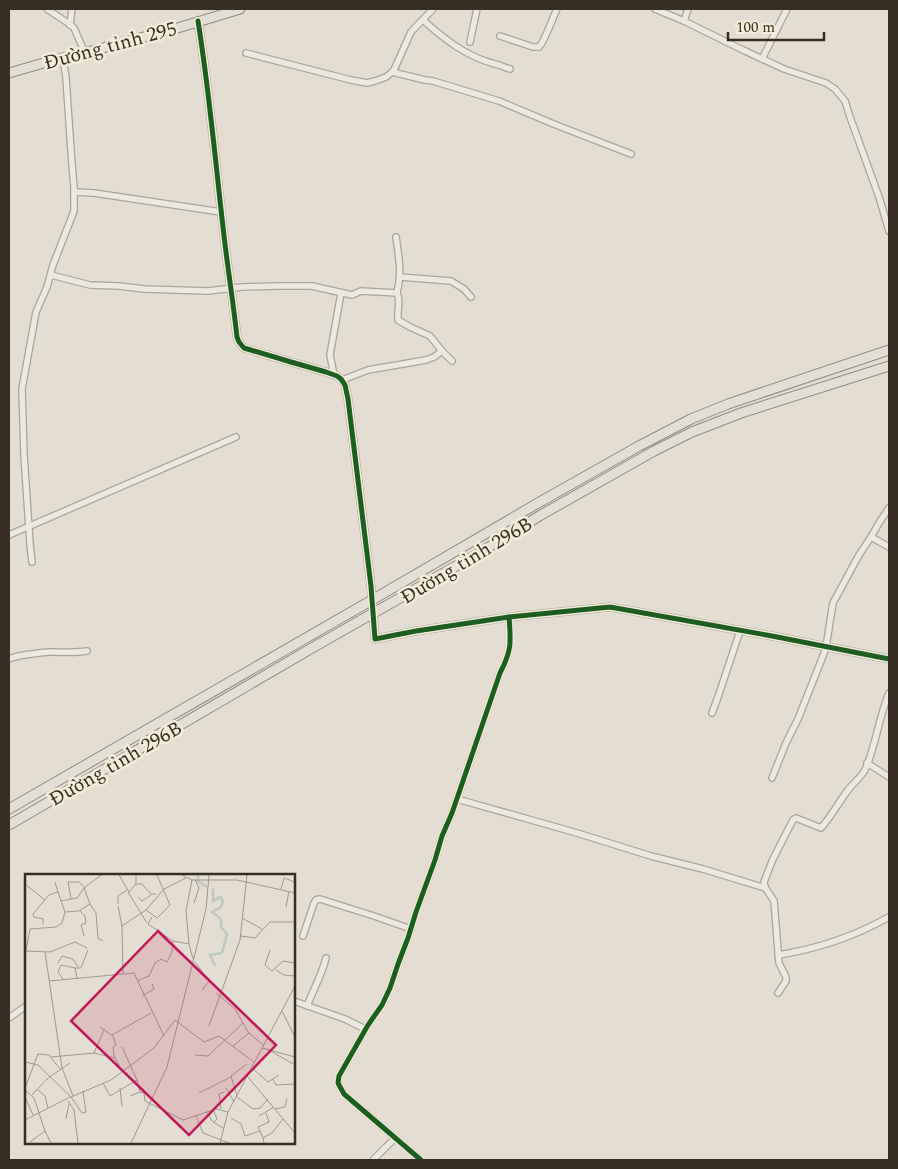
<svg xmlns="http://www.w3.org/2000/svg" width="898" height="1169" viewBox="0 0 898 1169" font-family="Spectral,serif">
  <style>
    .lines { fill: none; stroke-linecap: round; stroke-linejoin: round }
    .minor-casing { stroke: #a9a399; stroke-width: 8 }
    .tertiary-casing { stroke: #a9a399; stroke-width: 9 }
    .primary-casing { stroke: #8e8980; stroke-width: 11 }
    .minor { stroke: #ece9e1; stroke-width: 5.5 }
    .tertiary { stroke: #ece9e1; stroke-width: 7 }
    .primary { stroke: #e3dfd4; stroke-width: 9 }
    .cycleway-casing { stroke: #f3ecd8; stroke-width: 8 }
    .cycleway { stroke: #1b5e20; stroke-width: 5 }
    .labels { text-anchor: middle; stroke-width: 5; stroke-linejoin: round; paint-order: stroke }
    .street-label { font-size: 20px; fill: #382d22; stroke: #f3ecd8 }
    .inset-river { fill: none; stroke: #bbc9c1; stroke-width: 2.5 }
    .inset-road { fill: none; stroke: #9f978b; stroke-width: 1 }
    .view { fill: #c2185b; fill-opacity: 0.15; stroke: #c2185b; stroke-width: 2.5 }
    .inset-edge { fill: none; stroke: #382d22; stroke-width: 2.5 }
  </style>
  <rect width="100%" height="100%" fill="#e3ded1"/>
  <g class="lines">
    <defs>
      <g id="minor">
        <path d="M47,9L68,23L74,28L85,53"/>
        <path d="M655,9L684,21L743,50L784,69L826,83L835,89L845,101L850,117L879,197L889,231"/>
        <path d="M423,20C444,39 467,57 495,64C501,65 505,68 510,69"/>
        <path d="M684,21L688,9"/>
        <path d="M70,25L72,9"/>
        <path d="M500,36L533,47H539C544,43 553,17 557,9"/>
        <path d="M470,42L477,9"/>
        <path d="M246,53L351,80L367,83L375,81L386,77L392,72L394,70L411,32L433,9"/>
        <path d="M762,59L787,9"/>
        <path d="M392,72L425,80L433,81L499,101L556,125L631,154"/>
        <path d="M74,192L94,193L221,212"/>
        <path d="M396,237C399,257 402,274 397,293"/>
        <path d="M51,275L90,285L119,286L144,289L208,291L242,287L277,286H312L352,295L361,291L397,293C401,300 397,311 398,320L410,327L430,336L442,351L452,361"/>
        <path d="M400,277L451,281L464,289L471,297"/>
        <path d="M334,375L330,355L341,293"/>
        <path d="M342,380L368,370L426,360L434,357L442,351"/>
        <path d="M9,535L236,437"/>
        <path d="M871,537L879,523L889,508"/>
        <path d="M32,562L30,544L24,455L22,389L36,312L47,287L53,265L74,211V187L72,165L66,78L63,58"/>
        <path d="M9,659C22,654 38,653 52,652C64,652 75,653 87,651"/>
        <path d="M712,713L718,697L740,631"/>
        <path d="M867,763L889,777"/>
        <path d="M772,778L786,743L798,719L823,656L826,647L833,603L859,555L871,537L889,547"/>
        <path d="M457,799L577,833L651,856L703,869L765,888"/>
        <path d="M303,936L314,903L316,900L320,899L374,916L411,929"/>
        <path d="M778,955C817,949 855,936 889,917"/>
        <path d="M778,993L786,981V977L779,963L774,901C771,895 764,889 764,882L773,859L793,820L796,818L821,828C831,817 839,802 848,790C854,782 862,777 866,768C876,744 879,717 889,693"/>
        <path d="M294,1001L345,1019L365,1029"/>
        <path d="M307,1006C313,990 322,975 326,958"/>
        <path d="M9,1018L26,1006"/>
        <path d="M373,1160L395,1138"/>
        <path d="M421,1160L344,1094L338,1083L339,1076L368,1025L382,1005L390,988L398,964L408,938L416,912L435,860L442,836L452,813L500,673C512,650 511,642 509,617"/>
      </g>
      <path id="tertiary" d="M198,21C209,89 215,158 223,227C227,264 233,300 237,337L239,342L244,348L291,362L326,372L337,376L341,379L345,385L348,399L371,586L375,639L416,631L509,617L610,607L772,636L889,659"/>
      <g id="primary">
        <path d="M9,73L54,60L99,49L181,27L240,9"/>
        <path d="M9,809L372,600L538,503L639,446L691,419L728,404L889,350"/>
        <path d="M9,825L312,648L479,553L541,515L654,451L692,432L741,413L889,366"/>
      </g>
    </defs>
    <use href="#minor" class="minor-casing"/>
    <use href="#tertiary" class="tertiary-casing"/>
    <use href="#primary" class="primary-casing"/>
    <use href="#minor" class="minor"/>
    <use href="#tertiary" class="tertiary"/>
    <use href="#primary" class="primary"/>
    <defs>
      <g id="cycleway">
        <path d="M198,21C209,89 215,158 223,227C227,264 233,300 237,337L239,342L244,348L291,362L326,372L337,376L341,379L345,385L348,399L371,586L375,639L416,631L509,617L610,607L772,636L889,659"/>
        <path d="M421,1160L344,1094L338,1083L339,1076L368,1025L382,1005L390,988L398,964L408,938L416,912L435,860L442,836L452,813L500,673C512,650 511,642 509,617"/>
      </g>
    </defs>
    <use href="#cycleway" class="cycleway-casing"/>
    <use href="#cycleway" class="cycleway"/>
  </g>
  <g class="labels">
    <g class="street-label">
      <text transform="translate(110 45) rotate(-15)" y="7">Đường tỉnh 295</text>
      <text transform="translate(466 560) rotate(-31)" y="7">Đường tỉnh 296B</text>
      <text transform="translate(115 763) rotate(-30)" y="7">Đường tỉnh 296B</text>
    </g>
  </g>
  <g transform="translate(25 874)">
    <rect width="270" height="270" fill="#e3ded1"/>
    <path class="inset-river" d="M173,1V7L182,13M188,14V27L195,23L198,27L196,33L187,38L196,45V53L202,60L197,79L185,81L190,92"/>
    <path class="inset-road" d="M94,1L104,18L111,10V1M157,1L167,6H212L270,19M0,10L20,26M111,10H117L126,20H131M256,15L259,4L270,8M33,18L40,38M103,18L122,49M113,23L117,27L126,21M46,25L43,8H54L59,13M36,27L52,24L59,14M169,29L174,14L170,5M65,30L71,39L73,64L78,67M93,30V22L102,16M93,32L97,52M261,33L264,17M121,36L132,44L145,31L132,1M55,37L60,42L61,49L56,51L59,62M217,44L237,55M18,50V45L9,43L8,40L24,21L33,18L30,8M216,62L230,64L245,48H270M148,67L164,70L168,85M164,70L161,37L167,6M245,76L240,91L247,97L258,87L270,89M1,77L5,55L31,53L37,49L40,38L54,37L65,30L59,14L76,1M1,77L25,78L50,68L62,74M20,78L37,194L48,222M170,88L184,107L177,116M33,89L37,82L48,85L53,93M251,96L259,101L270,102M98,100L97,52L121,36L139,15L161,4M52,104L50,94H56L63,76M38,105L33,98L36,91L50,94M24,107L109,99L139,162M112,107L124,102L130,89L136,85L142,88L147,78L148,67L123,50L127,43M191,119L210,135L223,158L239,172M117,122L129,115L127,110M257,137L270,163M184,152L215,66L222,1M75,153L88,162L91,171L88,173L89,182L97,197M87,161L126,139M208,172L224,159M237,174L270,183M242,175L270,191M69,179L90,184M170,181L183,182L218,149M26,183L69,179L79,156M0,188L13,191L46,223L86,206L129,174L150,146L179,168L194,162L229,188M227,194L243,208L254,201M222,202L270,259M248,205L251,211L270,210M78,209L85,222L112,206L97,173M0,214L13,180L24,181L35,195M95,214L97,232M201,214L209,228M0,216L9,224L20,257M13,216L20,222L23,234M115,218L119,219L120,227L158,246L191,235L203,238M174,219L206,203M7,221L23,204L45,189M105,222L115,218L112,206M212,222L206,202L222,190M0,223L8,241M46,223L57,239L61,238L58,217M212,223L228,235L235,234L243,225M43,227L49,236L53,269M188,235L192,245L189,248M196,235L194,220L199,218M250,235L260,233L262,224M182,238L187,247L198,254M171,242L178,259L204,269M234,242L249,233M206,244L216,250L220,262L235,257L238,264M41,245L44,230M0,246L45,223M235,257L233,253L244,248L241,239M5,268L20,257L26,269M106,269L142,193L181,35L184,1M195,269L203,238L270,112M239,269L238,264L247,259L258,245"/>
    <path class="view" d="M133,57L251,171L164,261L46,147Z"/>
    <rect width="270" height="270" class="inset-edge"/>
  </g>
  <rect width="898" height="1169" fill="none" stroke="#382d22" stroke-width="20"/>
  <path d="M728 32v8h96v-8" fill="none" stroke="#382d22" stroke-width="2.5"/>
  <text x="736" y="32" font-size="15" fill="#382d22" stroke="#f3ecd8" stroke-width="4" paint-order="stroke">100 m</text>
</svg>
